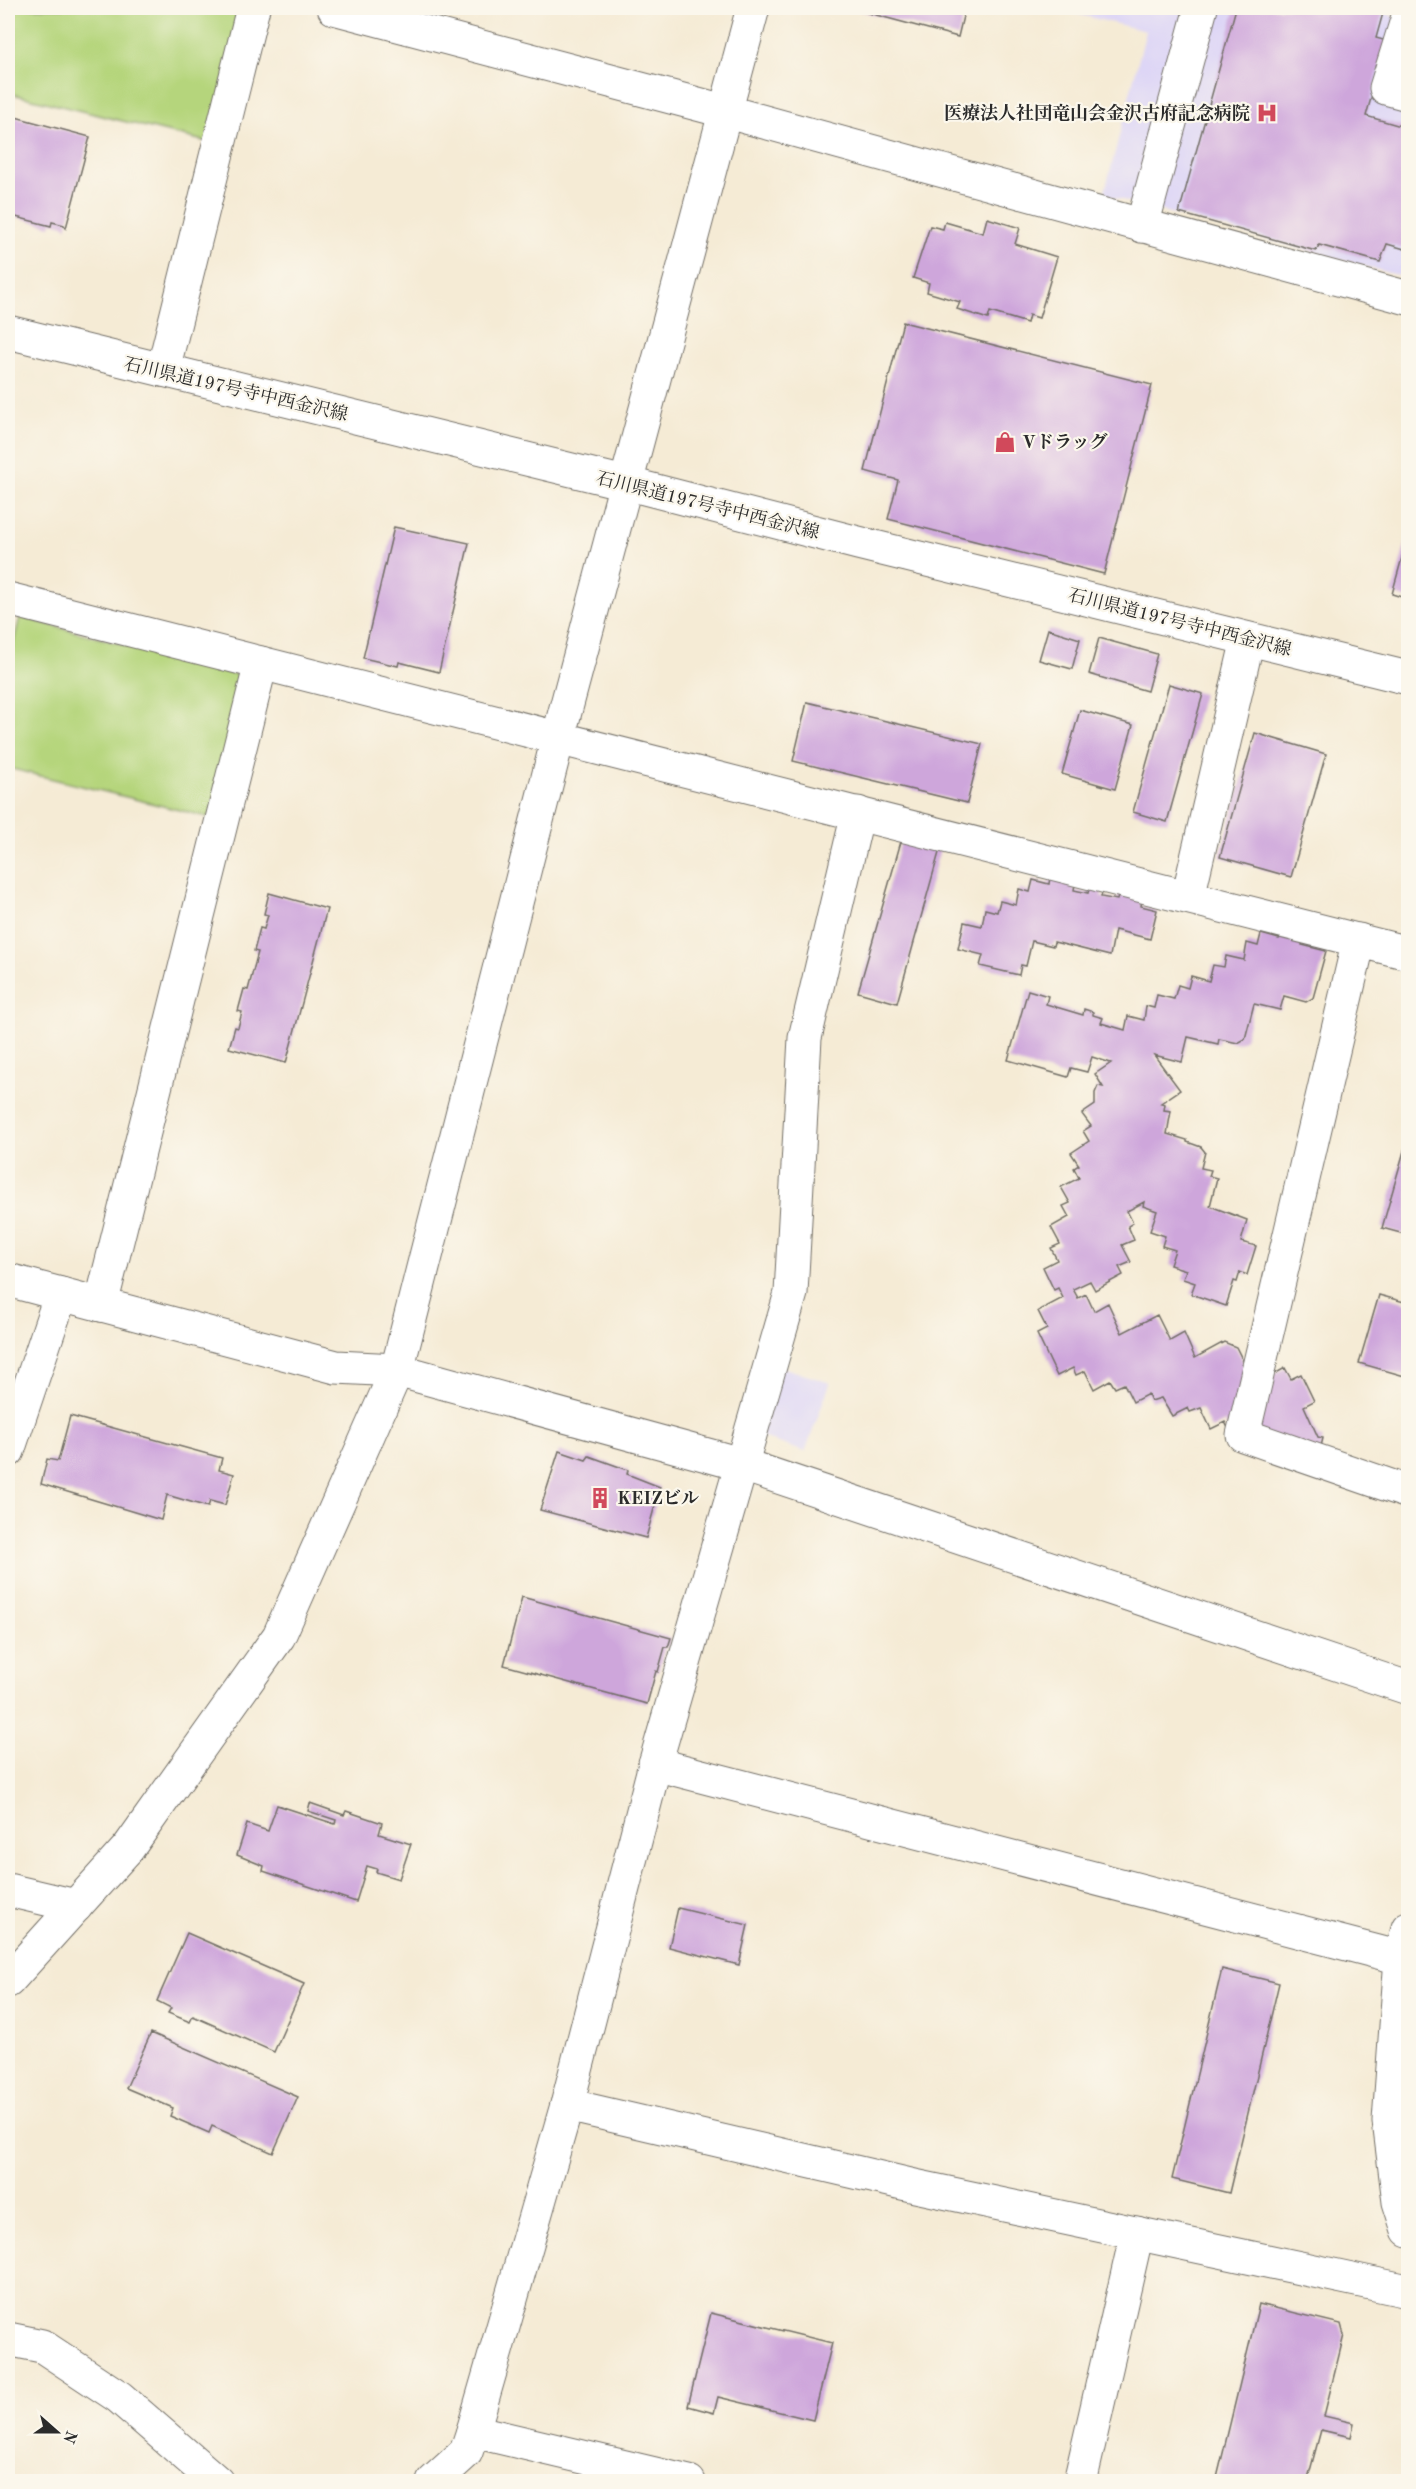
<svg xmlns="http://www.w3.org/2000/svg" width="1416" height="2489" viewBox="0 0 1416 2489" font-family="'Old Standard TT','Noto Serif JP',serif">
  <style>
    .built { fill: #ddd5f6 }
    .green { fill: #b5d57c; stroke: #708054; stroke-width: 1.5 }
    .building { fill: #cea6db }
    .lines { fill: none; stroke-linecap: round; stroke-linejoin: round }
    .minor-casing { stroke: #726e66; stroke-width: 35 }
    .major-casing { stroke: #726e66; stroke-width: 35 }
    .minor { stroke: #fff; stroke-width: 33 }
    .major { stroke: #fff; stroke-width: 33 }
    .labels { text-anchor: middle; stroke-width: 4.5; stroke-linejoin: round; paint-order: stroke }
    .poi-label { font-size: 18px; font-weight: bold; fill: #2b2b2b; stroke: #fbf7ec; text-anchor: start }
    .street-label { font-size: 18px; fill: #2b2b2b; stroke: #fbf7ec }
  </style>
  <rect width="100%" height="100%" fill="#fbf7ec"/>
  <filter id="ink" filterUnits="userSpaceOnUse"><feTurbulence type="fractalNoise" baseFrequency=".0167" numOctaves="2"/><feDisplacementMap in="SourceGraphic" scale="12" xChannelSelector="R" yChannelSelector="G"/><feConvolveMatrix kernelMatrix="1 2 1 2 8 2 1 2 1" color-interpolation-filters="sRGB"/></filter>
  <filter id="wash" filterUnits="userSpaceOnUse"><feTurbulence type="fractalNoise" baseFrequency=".008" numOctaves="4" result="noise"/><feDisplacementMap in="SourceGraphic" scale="24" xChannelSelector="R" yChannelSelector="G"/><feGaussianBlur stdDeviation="1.35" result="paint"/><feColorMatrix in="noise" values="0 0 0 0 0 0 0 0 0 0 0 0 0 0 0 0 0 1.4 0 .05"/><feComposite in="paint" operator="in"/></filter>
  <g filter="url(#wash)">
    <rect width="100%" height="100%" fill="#f5ebd5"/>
    <g class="built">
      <path d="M1052,8H1376L1408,24V278L1104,195L1146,31Z"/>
      <path d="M773,1364L830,1383L805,1452L753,1434Z"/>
    </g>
    <g class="green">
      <path d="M8,8H252L216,144L8,93Z"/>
      <path d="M20,617L260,681L228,822L8,768V665Z"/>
    </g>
    <g id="blocks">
      <g class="building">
        <path d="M850,8H965L958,37Z"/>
        <path d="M1236,8H1364L1383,13L1376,38L1387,41L1366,116L1408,128V250L1387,244L1380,262L1319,245L1316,251L1179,213Z"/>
        <path d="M8,115L90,137L66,228L64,225L52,222L51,226L8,215Z"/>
        <path d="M987,218L1020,228L1015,244L1057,257L1039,318L1029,315L1027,323L990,312L988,319L957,309L960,302L927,292L929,283L913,278L930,226L943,229L945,222L983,233Z"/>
        <path d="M903,322L1152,385L1104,574L888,519L898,480L865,471Z"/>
        <path d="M394,527L469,543L439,672L399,662L398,666L363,658Z"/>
        <path d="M1408,536V599L1392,594Z"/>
        <path d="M1048,629L1080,639L1072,669L1039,660Z"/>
        <path d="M1099,638L1157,654L1147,691L1089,674Z"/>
        <path d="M1169,684L1203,694L1167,822L1133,812Z"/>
        <path d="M807,702L982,744L967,803L793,761Z"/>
        <path d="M1080,710L1133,725L1115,789L1062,774Z"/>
        <path d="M1255,733L1326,754L1291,877L1220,857Z"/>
        <path d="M902,838L940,849L897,1003L858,992Z"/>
        <path d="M1050,877L1075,884L1074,890L1088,893L1090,886L1103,890L1101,897L1117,900L1119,894L1142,899L1141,906L1157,910L1150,939L1115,930L1110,956L1054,942L1053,946L1032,941L1026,966L1021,965L1019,975L980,966L983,955L958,949L964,922L982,926L985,909L997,912L1000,901L1016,905L1019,889L1030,892L1033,880L1049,884Z"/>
        <path d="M269,893L327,909L286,1063L229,1048L235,1027L238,1028L242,1012L238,1011L244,989L248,990L258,952L254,951L260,928L264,929L268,915L264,914Z"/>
        <path d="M1281,933L1304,939L1302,945L1326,951L1313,998L1306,1002L1284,996L1280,1010L1254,1004L1245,1039L1238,1043L1219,1039L1218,1044L1188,1037L1182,1062L1154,1055L1180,1090L1161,1103L1165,1104L1164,1110L1171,1111L1167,1134L1187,1140V1142L1201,1147L1205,1152L1201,1168L1211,1170L1209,1176L1217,1178L1210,1206L1247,1220L1241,1242L1256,1246L1247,1275L1240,1272L1237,1282L1234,1281L1226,1306L1191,1294L1195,1283L1183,1279L1186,1270L1170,1265L1175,1250L1162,1246L1165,1236L1150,1231L1157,1211L1143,1206L1144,1202L1127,1211L1133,1223L1128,1226L1134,1240L1122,1245L1131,1262L1119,1267L1123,1275L1095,1290L1090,1281L1073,1289L1078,1298L1086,1294L1094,1311L1108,1303L1122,1333L1157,1315L1170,1341L1184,1333L1195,1358L1224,1342L1236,1347L1247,1369L1271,1376L1285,1368L1291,1379L1301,1374L1314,1401L1304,1406L1318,1437L1323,1438L1316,1468L1228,1428L1225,1422L1211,1429L1201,1408L1190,1412L1188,1408L1172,1416L1161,1398L1151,1401L1148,1394L1133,1402L1124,1384L1115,1388L1110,1380L1094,1389L1085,1371L1076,1375L1073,1368L1057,1376L1037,1334L1047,1329L1038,1311L1063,1298L1058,1288L1054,1290L1043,1267L1057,1260L1051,1248L1060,1244L1051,1227L1069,1217L1063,1206L1070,1203L1061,1187L1079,1178L1074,1168L1079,1165L1071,1153L1089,1141L1083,1131L1091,1126L1082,1114L1095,1105V1093L1098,1086L1103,1087L1095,1074L1111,1063L1092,1057L1087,1072L1071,1068L1068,1077L1008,1060L1028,990L1048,996L1046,1004L1083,1015L1084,1009L1093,1012V1015L1103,1018L1101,1023L1125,1030L1128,1016L1144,1020L1146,1006L1154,1008L1157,995L1174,999L1178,985L1188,988L1191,976L1209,981L1213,965L1224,967L1226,956L1244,960L1247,943L1258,946L1261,934L1279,939Z"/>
        <path d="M1408,1137V1235L1382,1228Z"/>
        <path d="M1379,1295L1408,1303V1377L1359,1363Z"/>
        <path d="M70,1416L222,1458L219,1470L234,1474L225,1505L210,1501L208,1507L167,1495L161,1520L41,1484L47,1459L58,1461Z"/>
        <path d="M559,1451L586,1460L589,1456L628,1470L627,1474L660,1487L646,1538L540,1510Z"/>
        <path d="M522,1597L671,1638L668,1647H665L658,1672L656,1671L647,1704L504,1665Z"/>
        <path d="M310,1803L344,1815L346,1811L382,1823L379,1834L411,1844L399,1879L376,1872L377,1869L367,1866L356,1902L263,1871L264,1866L237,1855L247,1824L268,1831L277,1805L335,1824L336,1820L308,1811Z"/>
        <path d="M678,1908L748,1925L739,1965L669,1947Z"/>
        <path d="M187,1933L304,1984L274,2052L193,2016L190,2022L168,2013L171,2008L157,2001Z"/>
        <path d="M1222,1969L1279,1983L1229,2193L1172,2179Z"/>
        <path d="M151,2033L298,2097L273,2153L212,2126L209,2133L170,2116L173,2108L126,2088Z"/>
        <path d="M1259,2304L1341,2324L1344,2335L1324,2416L1354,2423L1351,2437L1321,2430L1307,2482H1216Z"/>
        <path d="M711,2313L832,2343L813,2420L718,2397L714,2413L688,2406Z"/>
      </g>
    </g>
  </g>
  <g filter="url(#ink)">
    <use href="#blocks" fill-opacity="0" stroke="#726e66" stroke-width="1.5"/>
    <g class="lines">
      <defs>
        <g id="minor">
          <path d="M334,8L724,111L1408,298"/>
          <path d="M1408,17L1386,88L1408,94"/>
          <path d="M1142,226L1201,8"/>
          <path d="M163,370L253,8"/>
          <path d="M8,599L1408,953"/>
          <path d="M1188,897L1248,639"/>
          <path d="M1359,940L1243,1435L1408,1492"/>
          <path d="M8,1280L336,1367L397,1370L740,1464L1408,1688"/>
          <path d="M101,1305L261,663"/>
          <path d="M8,1451L61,1294"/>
          <path d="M655,1764L1401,1958"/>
          <path d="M8,1890L76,1906"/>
          <path d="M1408,1928L1401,1958L1389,2121L1399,2202L1408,2230"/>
          <path d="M8,1981L129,1847L279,1636L397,1370L558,738L753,8"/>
          <path d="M567,2105L915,2186L1408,2291"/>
          <path d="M8,2339L42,2346L119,2397L217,2482"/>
          <path d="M473,2431L689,2482"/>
          <path d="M433,2482L466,2452L473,2431L567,2105L655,1764L791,1293L805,1038L858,813"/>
          <path d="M1080,2482L1137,2233"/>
        </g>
        <path id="major" d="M8,332L625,483L858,543L1408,678"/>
      </defs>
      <use href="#minor" class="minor-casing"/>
      <use href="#major" class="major-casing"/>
      <use href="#minor" class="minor"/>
      <use href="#major" class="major"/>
    </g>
  </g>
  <defs>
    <symbol id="hospital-bare" viewBox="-9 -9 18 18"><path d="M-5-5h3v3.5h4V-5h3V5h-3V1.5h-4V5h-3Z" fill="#d1495b" stroke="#fbf7ec" stroke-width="2.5" paint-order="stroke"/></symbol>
    <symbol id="shop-bare" viewBox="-9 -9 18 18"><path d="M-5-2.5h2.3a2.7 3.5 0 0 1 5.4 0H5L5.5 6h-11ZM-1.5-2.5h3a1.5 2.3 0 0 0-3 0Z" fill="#d1495b" stroke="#fbf7ec" stroke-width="2.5" paint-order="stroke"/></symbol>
    <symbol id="building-bare" viewBox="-9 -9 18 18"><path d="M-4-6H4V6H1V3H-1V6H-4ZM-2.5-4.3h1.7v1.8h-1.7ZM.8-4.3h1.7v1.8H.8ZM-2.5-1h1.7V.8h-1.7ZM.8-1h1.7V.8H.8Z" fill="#d1495b" stroke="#fbf7ec" stroke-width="2.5" paint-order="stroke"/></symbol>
  </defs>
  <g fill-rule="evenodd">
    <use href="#hospital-bare" x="1252" y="98" width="30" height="30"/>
    <use href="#shop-bare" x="990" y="427" width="30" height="30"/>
    <use href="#building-bare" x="585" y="1483" width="30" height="30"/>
  </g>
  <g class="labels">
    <g class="poi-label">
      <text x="1250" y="119" text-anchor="end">医療法人社団竜山会金沢古府記念病院</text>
      <text x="1022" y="448">Vドラッグ</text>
      <text x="617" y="1504">KEIZビル</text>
    </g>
    <g class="street-label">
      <text transform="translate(236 389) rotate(13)" y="6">石川県道197号寺中西金沢線</text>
      <text transform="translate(708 505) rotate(14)" y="6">石川県道197号寺中西金沢線</text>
      <text transform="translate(1180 622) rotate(14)" y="6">石川県道197号寺中西金沢線</text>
    </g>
  </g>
  <rect width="1416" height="2489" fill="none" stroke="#fbf7ec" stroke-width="30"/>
  <g transform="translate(57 2432) rotate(111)" stroke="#fbf7ec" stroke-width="4.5" paint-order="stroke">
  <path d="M0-4.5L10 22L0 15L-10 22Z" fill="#2b2b2b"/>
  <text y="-9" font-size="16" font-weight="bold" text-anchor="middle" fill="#2b2b2b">N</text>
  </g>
</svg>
